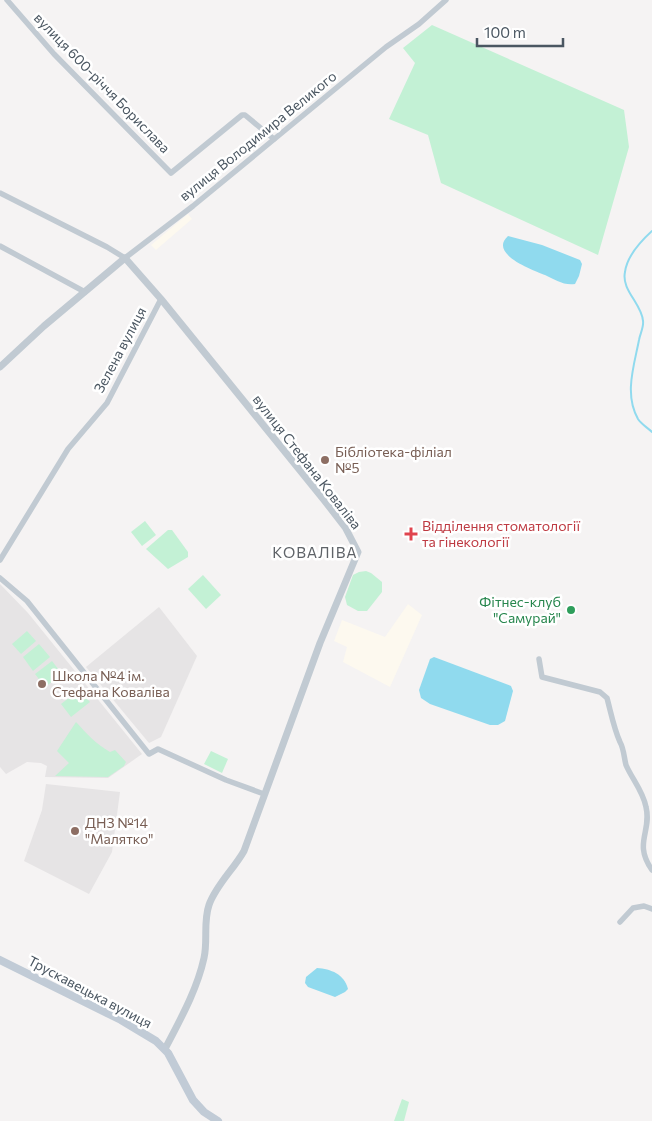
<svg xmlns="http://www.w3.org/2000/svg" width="652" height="1121" viewBox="0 0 652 1121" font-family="Commissioner,sans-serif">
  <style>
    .commercial { fill: #fdf9ef }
    .education { fill: #e6e4e5 }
    .green { fill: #c3f1d5 }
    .water { fill: #90daee }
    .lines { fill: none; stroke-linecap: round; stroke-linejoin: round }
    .stream { stroke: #90daee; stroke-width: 2 }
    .minor { stroke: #c1cad2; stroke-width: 5.5 }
    .tertiary { stroke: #c1cad2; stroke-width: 7 }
    .secondary { stroke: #c1cbd6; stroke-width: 8 }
    .education-dot { fill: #8d6e63; stroke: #fff; stroke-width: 2 }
    .health-dot { fill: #e0444e; stroke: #fff; stroke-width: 2 }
    .leisure-dot { fill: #2e9e5b; stroke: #fff; stroke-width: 2 }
    .labels { text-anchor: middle; stroke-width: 5; stroke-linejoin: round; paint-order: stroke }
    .street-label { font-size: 14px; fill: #4a5661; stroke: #fff }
    .education-label { font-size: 14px; fill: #785e54; stroke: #fff; text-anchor: start }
    .health-label { font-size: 14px; fill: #be3a42; stroke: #fff; text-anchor: start }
    .leisure-label { font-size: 14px; fill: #27864d; stroke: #fff; text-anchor: end }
    .neighbourhood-label { font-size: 15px; letter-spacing: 1px; fill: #5f6368; stroke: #fff }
  </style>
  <rect width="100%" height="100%" fill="#f5f3f3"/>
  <g class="commercial">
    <path d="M188,214L192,219L156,250L151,245Z"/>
    <path d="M408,604L422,615L390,687L343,662L347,647L334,641L342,620L385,637Z"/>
  </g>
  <g class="education">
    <path d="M0,584L28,613L142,754L108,778L45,777L47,766L41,763L27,762L6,774L0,767Z"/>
    <path d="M159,607L197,656L161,737L149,743L86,667Z"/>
    <path d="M46,784L120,792L112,852L89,894L24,861L42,810Z"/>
  </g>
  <g class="green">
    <path d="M432,25L624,110L629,147L598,255L441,183L428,135L389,119L415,63L403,48Z"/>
    <path d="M145,521L156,535L142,546L131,532Z"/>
    <path d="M168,530H172L188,552V557L168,569L146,549Z"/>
    <path d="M366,571L371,573L382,582V592L367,611H358L347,605L345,597L353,575L359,572Z"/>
    <path d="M203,575L221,595L206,609L188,589Z"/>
    <path d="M27,631L36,641L21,654L12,644Z"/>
    <path d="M39,644L50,657L33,671L23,657Z"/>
    <path d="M52,661L62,674L45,687L35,674Z"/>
    <path d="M79,690L90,702L71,717L61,704Z"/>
    <path d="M76,722C86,733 96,744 110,752L115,750L126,762L124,766L108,777L55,776L69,763L57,751Z"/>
    <path d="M211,751L228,759L222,773L204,764Z"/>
    <path d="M402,1099L409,1102L404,1121H394Z"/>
  </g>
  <g class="water">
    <path d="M508,236L542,245L580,260L582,264L579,276L575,284C564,286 554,279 545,275C533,270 488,254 508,236Z"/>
    <path d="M434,657L511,686L513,691L505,721L498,725H490L430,704L421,698L419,690L430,659Z"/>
    <path d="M317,968C331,969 344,974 348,989L345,992L335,997L308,987L305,983L306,977Z"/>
  </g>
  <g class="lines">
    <path class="stream" d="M652,231C641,241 627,256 625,272C621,290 642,304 643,321C644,327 640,334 639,340C634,366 624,394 638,419C641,424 648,428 652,432"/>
    <g class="minor">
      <path d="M7,0L54,54L171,173L242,115H245L274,139"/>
      <path d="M0,193L107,247L125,258L193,206L386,47L419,24L446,0"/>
      <path d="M0,246L85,292"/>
      <path d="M0,560L68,449L107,403L161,299"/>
      <path d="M0,578L27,601L149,754L158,749L226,780L264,794"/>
      <path d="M539,659L542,677L600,692L607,698C611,713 614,729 620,742C624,749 624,758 626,765C632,779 643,791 646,807C652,832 633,843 652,870"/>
      <path d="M620,922L633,908L644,906L652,909"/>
    </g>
    <path class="tertiary" d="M0,367L44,326L125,258L161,299L324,500L345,527L358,552L320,643L244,851C234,869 216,885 209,905C203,922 208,941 204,958C197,990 180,1020 165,1049"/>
    <path class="secondary" d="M0,960L121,1020L156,1041L168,1053L193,1100L204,1112L218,1121"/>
  </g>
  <g class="education-dot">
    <circle cx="325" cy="460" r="5"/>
    <circle cx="42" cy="684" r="5"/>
    <circle cx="75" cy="831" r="5"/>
  </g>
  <path class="health-dot" d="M408.5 526.5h5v5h5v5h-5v5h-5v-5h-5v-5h5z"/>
  <circle class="leisure-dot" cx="571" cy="610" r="5"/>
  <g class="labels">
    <g class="street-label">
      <text transform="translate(102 83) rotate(46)" y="5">вулиця 600-річчя Борислава</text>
      <text transform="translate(258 136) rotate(-39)" y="5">вулиця Володимира Великого</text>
      <text transform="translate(120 350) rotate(-62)" y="5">Зелена вулиця</text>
      <text transform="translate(307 462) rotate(52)" y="5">вулиця Стефана Коваліва</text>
      <text transform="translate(90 992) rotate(28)" y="5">Трускавецька вулиця</text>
    </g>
    <g class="education-label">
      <text x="335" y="457">Бібліотека-філіал<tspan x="335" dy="16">№5</tspan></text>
      <text x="52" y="681">Школа №4 ім.<tspan x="52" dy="16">Стефана Коваліва</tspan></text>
      <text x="85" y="828">ДНЗ №14<tspan x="85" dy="16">"Малятко"</tspan></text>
    </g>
    <g class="health-label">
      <text x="422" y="531">Відділення стоматології<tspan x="422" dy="16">та гінекології</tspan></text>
    </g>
    <g class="leisure-label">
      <text x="561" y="607">Фітнес-клуб<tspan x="561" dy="16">"Самурай"</tspan></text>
    </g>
    <g class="neighbourhood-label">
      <text x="315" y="558">КОВАЛІВА</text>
    </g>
  </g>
  <path d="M477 38v8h86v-8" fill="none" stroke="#4a5661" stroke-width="2.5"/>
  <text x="484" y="38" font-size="15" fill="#4a5661" stroke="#ffffff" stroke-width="4" paint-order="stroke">100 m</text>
</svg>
